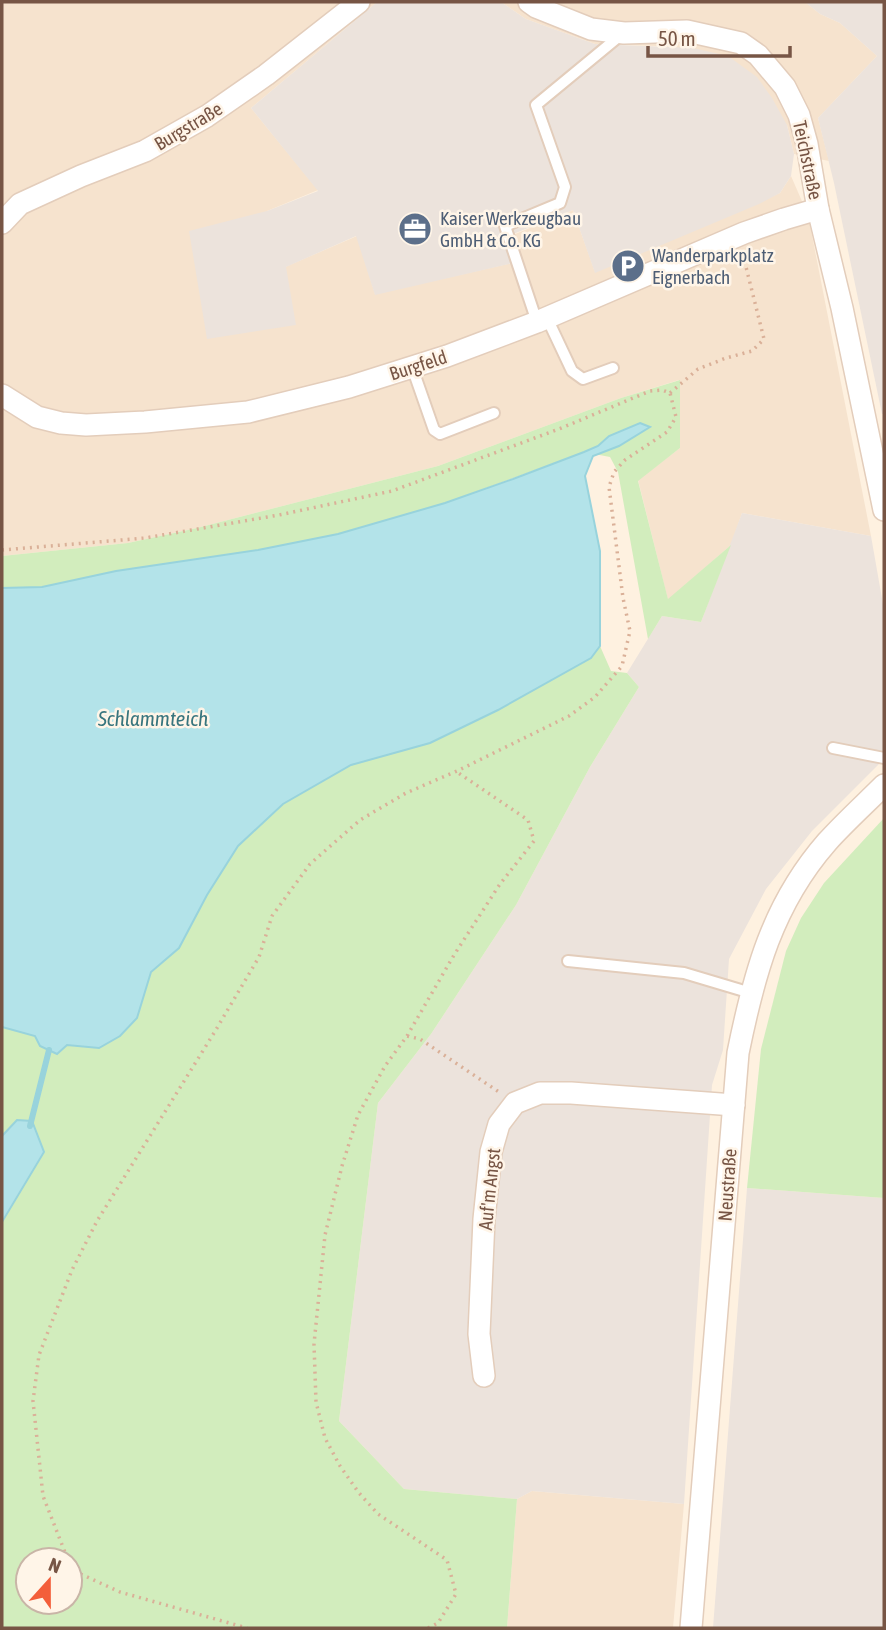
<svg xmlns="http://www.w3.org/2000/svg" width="886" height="1630" viewBox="0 0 886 1630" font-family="'Asap Condensed',sans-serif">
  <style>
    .residential { fill: #f6e3ce }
    .industrial { fill: #ece3dc }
    .green { fill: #d2edbd; fill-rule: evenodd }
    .water { fill: #b3e3e9; stroke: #98d3dc; stroke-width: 2 }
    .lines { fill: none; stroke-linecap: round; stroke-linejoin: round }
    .stream { stroke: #98d3dc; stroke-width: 6 }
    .lane-casing { stroke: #e3cdbb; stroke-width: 14 }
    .street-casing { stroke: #e3cdbb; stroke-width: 24 }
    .path { stroke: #dab098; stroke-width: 3.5; stroke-dasharray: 2 5; stroke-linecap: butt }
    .lane { stroke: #fff; stroke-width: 10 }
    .street { stroke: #fff; stroke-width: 21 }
    .labels { text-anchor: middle; stroke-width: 5; stroke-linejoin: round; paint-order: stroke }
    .street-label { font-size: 19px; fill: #775545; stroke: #fff5e8 }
    .service-label { font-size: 19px; fill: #4e5e75; stroke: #fff5e8; text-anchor: start }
    .water-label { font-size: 21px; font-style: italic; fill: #38757e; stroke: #fff5e8 }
  </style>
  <rect width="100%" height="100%" fill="#fef1e0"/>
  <g class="residential">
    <path d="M2,2H377L251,108L318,190L267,211L285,267L357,236L375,294L517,262L508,237L573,210L595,272L780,193L791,176L808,215L871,536L742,513L731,545L668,600L638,480L680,448L679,380L621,398L438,466L197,528L128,543L2,556Z"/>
    <path d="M501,2H805L820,14L840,23L877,56L818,118L829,161L794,154L787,125L658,46L595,44L526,19Z"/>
    <path d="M532,1491L684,1504L673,1628H507L517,1499Z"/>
  </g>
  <g class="industrial">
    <path d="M377,2H501L526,19L595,44L693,48L728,56L757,77L772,98L787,125L794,154L791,176L780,193L759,204L595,273L573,210L508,236L517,262L375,295L356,236L286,267L296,325L207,339L189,231L267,211L318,191L251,108Z"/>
    <path d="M805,2H884V414H882L834,183L818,118L877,56L840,23L820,14Z"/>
    <path d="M742,513L871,536L884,610V759L812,831L766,889L729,959L723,1050L712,1085L684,1504L532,1491L517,1499L404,1489L339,1421L378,1103L431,1034L516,905L590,767L639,687L627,673L662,616L701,622Z"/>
    <path d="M747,1188L884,1198V1628H713Z"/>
  </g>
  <g class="green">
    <path d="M680,380V448L638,481L668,599L731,545L701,622L662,616L648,639L618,472L610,457L584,452L445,503L338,534L258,550L116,571L42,587L2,588V556L128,543L197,528L438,466L621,398Z"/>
    <path d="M600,646L611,671L627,673L639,687L590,767L516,905L431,1034L378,1103L339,1421L404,1489L517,1499L507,1628H2V1222L44,1152L17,1120L2,1136V1027L35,1036L40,1046L57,1054L67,1045L137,1018L151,972L179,948L207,895L238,846L283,804L351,765L430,743L591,658ZM28,1560H70V1602H28Z"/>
    <path d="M884,818V1198L747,1188L761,1049L786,951L801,918L824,883Z"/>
  </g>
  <g class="water">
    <path d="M640,423L650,427L619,446L593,456L585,476L600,551V646L591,658L498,710L430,743L351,765L283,804L238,846L207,895L179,948L151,972L137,1018L120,1036L99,1048L67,1045L57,1054L40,1046L35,1036L2,1027V588L42,587L116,571L258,550L338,534L445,503L513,479L584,452L598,446L609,436Z"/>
    <path d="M17,1120L32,1121L44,1152L2,1222V1136Z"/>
  </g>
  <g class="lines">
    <path class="stream" d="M30,1126L49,1050"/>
    <defs>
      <g id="lane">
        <path d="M547,318L572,371L583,379L613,368"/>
        <path d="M537,322L505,226L560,203L565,187L536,105L622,34"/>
        <path d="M412,367L434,430L440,434L494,413"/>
        <path d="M833,748L884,758"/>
        <path d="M568,961L684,973L751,993"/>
      </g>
      <g id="street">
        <path d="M529,2L536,7L591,29L624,33L687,31L741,43L758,55L785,87L799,115L807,144L818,209L842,308L884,510"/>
        <path d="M2,223L20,204L81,176L145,151L207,116L266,75L359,2"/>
        <path d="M2,395L37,417L61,423L86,425L145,422L248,412L349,387L447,356L537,322L744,233L784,219L818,209"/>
        <path d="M484,1376L479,1334L484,1219L491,1152L499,1124L515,1103L540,1093H571L734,1105"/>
        <path d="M691,1628L738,1053C754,974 772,905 827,842C845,822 865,804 884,785"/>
      </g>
    </defs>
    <use href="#lane" class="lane-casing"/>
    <use href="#street" class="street-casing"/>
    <g class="path">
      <path d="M670,393L698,369L726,358L752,351L764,339L743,255"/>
      <path d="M2,550L145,538L279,515L392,491L559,429L650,391L662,390L670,393L676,417L667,432L625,460L614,472L609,487L623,598L630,631L622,666L595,697L569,716L457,771L406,793L360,820L310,864L272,916L259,957L214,1033L97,1221L72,1270L39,1355L33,1401L43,1496L68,1560"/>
      <path d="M407,1036L454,955L500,884L534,841L528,820L457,772"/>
      <path d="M70,1566L72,1570L120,1592L247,1628"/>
      <path d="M428,1628L438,1623L456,1594L447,1560L378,1514L359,1493L340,1466L325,1438L316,1402L314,1344L325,1235L342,1166L358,1115L385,1066L407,1036L420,1039L499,1092"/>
    </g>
    <use href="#lane" class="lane"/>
    <use href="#street" class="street"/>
  </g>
  <defs>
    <symbol id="office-disc" viewBox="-11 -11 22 22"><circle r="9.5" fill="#5c6f8a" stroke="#fff5e8"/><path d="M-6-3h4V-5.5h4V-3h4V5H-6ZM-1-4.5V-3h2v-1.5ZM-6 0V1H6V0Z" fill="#fff"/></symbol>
    <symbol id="parking-disc" viewBox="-11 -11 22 22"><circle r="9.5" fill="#5c6f8a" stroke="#fff5e8"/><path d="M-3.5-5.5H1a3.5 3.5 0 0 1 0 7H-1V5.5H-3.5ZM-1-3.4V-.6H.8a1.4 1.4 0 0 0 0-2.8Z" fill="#fff"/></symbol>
  </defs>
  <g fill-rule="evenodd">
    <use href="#office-disc" x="396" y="210" width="38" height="38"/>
    <use href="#parking-disc" x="609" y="247" width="38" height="38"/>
  </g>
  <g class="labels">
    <g class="street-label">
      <text transform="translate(188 126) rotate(-31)" y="7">Burgstraße</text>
      <text transform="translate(808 160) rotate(78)" y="7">Teichstraße</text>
      <text transform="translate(418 365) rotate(-18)" y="7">Burgfeld</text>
      <text transform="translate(727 1185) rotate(-86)" y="7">Neustraße</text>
      <text transform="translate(489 1189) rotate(-84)" y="7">Auf'm Angst</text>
    </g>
    <g class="service-label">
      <text x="440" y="225">Kaiser Werkzeugbau<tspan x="440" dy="22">GmbH &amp; Co. KG</tspan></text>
      <text x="652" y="262">Wanderparkplatz<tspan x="652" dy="22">Eignerbach</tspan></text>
    </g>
    <g class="water-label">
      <text x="153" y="726">Schlammteich</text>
    </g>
  </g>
  <rect width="886" height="1630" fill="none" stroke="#775545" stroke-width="7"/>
  <g transform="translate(49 1581) rotate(21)"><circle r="33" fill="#fff5e8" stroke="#c9b5a7" stroke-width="2"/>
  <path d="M0-5L12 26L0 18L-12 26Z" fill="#f35e3a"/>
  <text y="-10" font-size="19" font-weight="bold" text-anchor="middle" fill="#775545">N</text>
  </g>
  <path d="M648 46v10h142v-10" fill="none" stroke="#775545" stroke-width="3.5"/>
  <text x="658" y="46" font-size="21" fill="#775545" stroke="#fff5e8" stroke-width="5" paint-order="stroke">50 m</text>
</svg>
